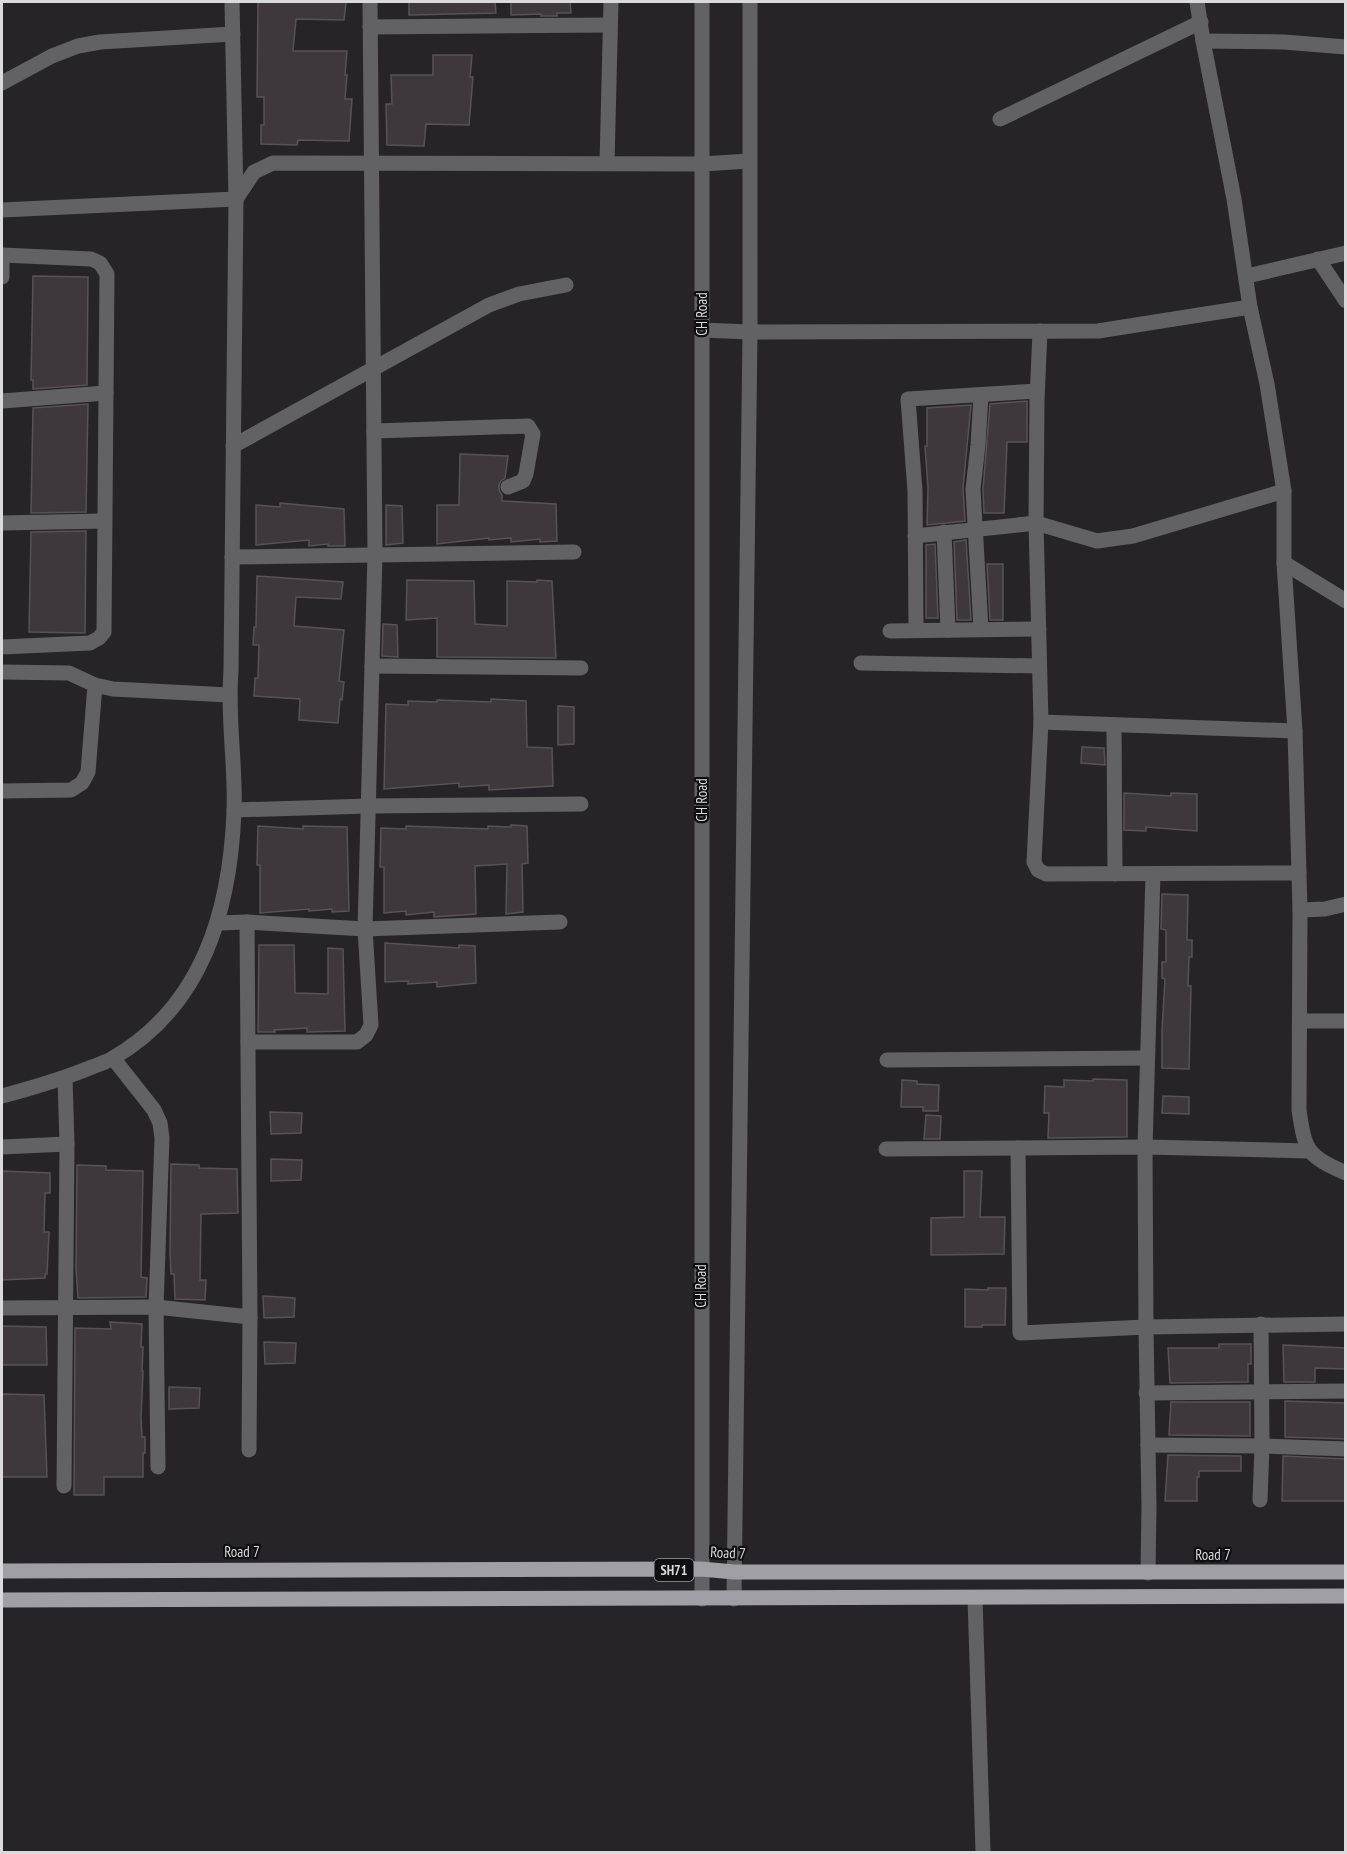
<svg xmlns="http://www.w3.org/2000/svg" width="1347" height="1854" viewBox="0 0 1347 1854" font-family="'PT Sans Narrow',sans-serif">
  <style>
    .building { fill: #3e383d; stroke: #585257; stroke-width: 1.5 }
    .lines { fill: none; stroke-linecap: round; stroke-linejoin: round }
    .minor { stroke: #626265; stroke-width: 15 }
    .major { stroke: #9f9fa5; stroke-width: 15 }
    .labels { text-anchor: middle; stroke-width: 4.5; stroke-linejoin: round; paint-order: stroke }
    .shield { fill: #0f0e10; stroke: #9d9c9f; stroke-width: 1.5 }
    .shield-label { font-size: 14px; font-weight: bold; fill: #dad9dc }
    .street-label { font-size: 15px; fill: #dad9dc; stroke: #0f0e10 }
  </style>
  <rect width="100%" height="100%" fill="#272429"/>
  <g class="building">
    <path d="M258,2H346L344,20L296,19L293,51H347L345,75H347L345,99H352L349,141L298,140L297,145L261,144V125H264V97H257Z"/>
    <path d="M409,2H495L496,13L409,15Z"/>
    <path d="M511,2H570L571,13H557V16H541V14L511,15Z"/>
    <path d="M433,55H472L470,77H473L469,125L426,124L424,146L387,145L386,104H392L391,75H433Z"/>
    <path d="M33,276L88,277L87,385L33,389V380H31Z"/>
    <path d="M1027,401V442H1007L1004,513H984L983,489L990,404Z"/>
    <path d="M88,404L86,512L31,513L33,408Z"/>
    <path d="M971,405L963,488L965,521L927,525L928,488L925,446H927V408Z"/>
    <path d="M460,454L508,456L505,478L501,481L499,485V490L502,495V501L556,504L557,541L540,542V539L511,542V538L489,540V538L437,544V505H459Z"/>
    <path d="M280,503L344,509L345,546H328V544L309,546V540L256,545V505L280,507Z"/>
    <path d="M386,505L402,506L403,543L386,545Z"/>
    <path d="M86,531L85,633L29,632L31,532Z"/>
    <path d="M966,540L971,620H957L954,542Z"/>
    <path d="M935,544L938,618H926V545Z"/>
    <path d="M987,564H1003V620H990Z"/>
    <path d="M257,576L343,582L341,599L296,597L294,626L344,630L339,681L344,682L342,700L340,699L338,723L299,720L300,699L254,696L255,678H258L259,645H253L254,627H256Z"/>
    <path d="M407,580L474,581L475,624L507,626V581L537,582V580L552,581L556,658L437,657V618L406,620Z"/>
    <path d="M383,624L397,625L398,657L382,656Z"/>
    <path d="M491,699L526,701L527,747L552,748L553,786L489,790V785L459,787V783L384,789L386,704L408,705V701L437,702V700L491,702Z"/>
    <path d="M558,706L574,707V744L558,745Z"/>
    <path d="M1082,747L1104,748L1105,765L1081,763Z"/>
    <path d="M1124,793L1171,796V793L1197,794V831L1146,827V831L1124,830Z"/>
    <path d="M511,825L527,826L528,863L522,864L523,912L506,914L507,864L475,866L476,914L434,917V912L406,915V911L384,913V867H380L381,828L406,829V826L488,829V826L511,827Z"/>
    <path d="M258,826L303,829V826L347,827L349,911L332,912V909L309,911V909L260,913V865H257Z"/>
    <path d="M1162,894L1188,895L1187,940H1192V957H1189L1188,986H1191L1189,1069L1162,1068V1030L1165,979L1162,978V962H1166V930L1161,929Z"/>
    <path d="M385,943L459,948V945L475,946L476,983L437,987V982L408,984V981L385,982Z"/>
    <path d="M259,945H294L295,993L328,994V948L343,949L345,1031L307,1032V1028L274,1030L275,1032H258Z"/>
    <path d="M1093,1079L1127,1080V1137L1048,1138L1049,1113H1044L1045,1086L1064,1087V1080L1093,1081Z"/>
    <path d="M902,1080L917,1081V1084L939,1085L938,1111H923V1107H901Z"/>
    <path d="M1163,1096L1189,1097V1114L1162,1113Z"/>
    <path d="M270,1112L302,1113L301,1133L271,1134Z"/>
    <path d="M926,1115L941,1116L940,1139H924Z"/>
    <path d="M271,1159L302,1160L301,1180L271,1181Z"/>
    <path d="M171,1164L199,1165V1168L237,1169L238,1213L201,1214L200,1280H206L205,1300L175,1299L174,1274H171L170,1252Z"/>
    <path d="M77,1165L106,1166V1170L143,1171L141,1277L147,1278L146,1297L78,1298L76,1268Z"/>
    <path d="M2,1171L50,1173V1193H45L44,1232H49L47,1274H45V1278L2,1280Z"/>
    <path d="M964,1171H982L980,1217H1005L1004,1254L931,1255V1218L964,1217Z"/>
    <path d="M988,1288H1006L1005,1325H982V1327H965V1289L988,1290Z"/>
    <path d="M263,1296L295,1298L294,1317L264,1318Z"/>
    <path d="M110,1322L142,1324L141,1347H143L142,1371H143L141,1418L142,1437H145V1453H143V1477H104V1495H74L75,1328L111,1329Z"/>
    <path d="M2,1326L46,1327L47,1365H2Z"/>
    <path d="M264,1342L296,1343L295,1363L265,1364Z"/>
    <path d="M1219,1344H1251V1364H1248V1382L1170,1383L1168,1348H1219Z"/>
    <path d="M1283,1345L1346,1348V1369L1315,1368V1382H1284Z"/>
    <path d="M169,1387L200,1388L199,1408L169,1409Z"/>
    <path d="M2,1394L44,1395L47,1477H2Z"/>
    <path d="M1285,1401L1346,1403V1439L1285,1437Z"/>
    <path d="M1171,1402H1250V1436L1169,1435Z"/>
    <path d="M1168,1455L1241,1456V1471H1199V1477H1197V1501H1165Z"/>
    <path d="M1283,1456L1346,1459V1501H1282Z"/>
  </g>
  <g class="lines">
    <g class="minor">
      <path d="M1197,2L1203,41L1234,199L1250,307L1267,384L1284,491V563L1295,731L1300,910L1299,1110C1305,1151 1307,1156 1346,1173"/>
      <path d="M370,27L610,25"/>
      <path d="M1203,41L1284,42L1346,47"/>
      <path d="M2,83L52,56L78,46L100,42L233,34"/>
      <path d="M1000,119L1201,22"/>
      <path d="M607,163L611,2"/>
      <path d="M2,210L236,199L254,172L273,163L702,164L749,161"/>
      <path d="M2,255L91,259L100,263L107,274L104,632L99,638L90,643L2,647"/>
      <path d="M1318,259L1346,301"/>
      <path d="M1247,276L1346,253"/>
      <path d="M2,277V255"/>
      <path d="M702,330L750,332L1098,331L1250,307"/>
      <path d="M1040,331L1037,400L1036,523L1041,722L1034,862L1038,870L1046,874L1299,873"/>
      <path d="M2,401L106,393"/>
      <path d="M374,431L528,426L533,434L526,474L523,481L508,487"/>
      <path d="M233,446L489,305L519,294L566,285"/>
      <path d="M2,523L104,521"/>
      <path d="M944,532L948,630"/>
      <path d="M915,536L1036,523L1097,541L1133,536L1284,491"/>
      <path d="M232,557L574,552"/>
      <path d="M1284,563L1346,601"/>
      <path d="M981,629L973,489L978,445L981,395"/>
      <path d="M916,630L915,491L908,399L1037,391"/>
      <path d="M890,631L1039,629"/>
      <path d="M861,663L1039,666"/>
      <path d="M372,666L581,668"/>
      <path d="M2,672L69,673L95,685L113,689L229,695"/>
      <path d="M1041,722L1295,731"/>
      <path d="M1114,725L1115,874"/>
      <path d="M2,791L71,790L82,783L88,772L95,685"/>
      <path d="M234,810L369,806L581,804"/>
      <path d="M1153,874L1145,1147L1146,1327L1346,1324"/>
      <path d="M1300,910L1325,909L1346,904"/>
      <path d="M247,922L250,1317L249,1450"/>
      <path d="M218,923L247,922L365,929L560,922"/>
      <path d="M1300,1021H1346"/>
      <path d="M248,1042H357L366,1035L371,1025L365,929L375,554L370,2"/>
      <path d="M113,1058L154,1110L160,1123L162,1138L156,1307L158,1467"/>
      <path d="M887,1060L1147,1058"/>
      <path d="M2,1096C32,1088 63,1079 92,1067C99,1064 107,1062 113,1058C203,1006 230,910 234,812C236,765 227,718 231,671L236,199L232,2"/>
      <path d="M2,1147L67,1144"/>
      <path d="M1018,1148L1020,1333L1146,1327L1149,1506L1148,1573"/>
      <path d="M886,1149L1145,1147L1309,1151"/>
      <path d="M2,1308L156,1307L250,1317"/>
      <path d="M1146,1393L1346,1391"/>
      <path d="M1148,1445L1262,1446L1346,1449"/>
      <path d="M64,1486L67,1144L65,1078"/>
      <path d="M1260,1500L1262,1446L1261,1324"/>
      <path d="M975,1598L983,1852"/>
      <path d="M702,1599V2"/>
      <path d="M734,1599L750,332V2"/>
    </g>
    <g class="major">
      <path d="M2,1571L701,1569L734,1572H1346"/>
      <path d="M2,1600L1346,1596"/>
    </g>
  </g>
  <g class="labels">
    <rect class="shield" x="654.5" y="1559" width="39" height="22" rx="4.5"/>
    <g class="shield-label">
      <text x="674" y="1575">SH71</text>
    </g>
    <g class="street-label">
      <text transform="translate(702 314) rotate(-90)" y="5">CH Road</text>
      <text transform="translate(702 800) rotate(-90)" y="5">CH Road</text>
      <text transform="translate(701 1286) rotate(-90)" y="5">CH Road</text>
      <text x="242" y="1557">Road 7</text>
      <text transform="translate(728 1553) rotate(3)" y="5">Road 7</text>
      <text x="1213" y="1560">Road 7</text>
    </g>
  </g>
  <rect width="1347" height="1854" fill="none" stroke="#dad9dc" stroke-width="6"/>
</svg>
